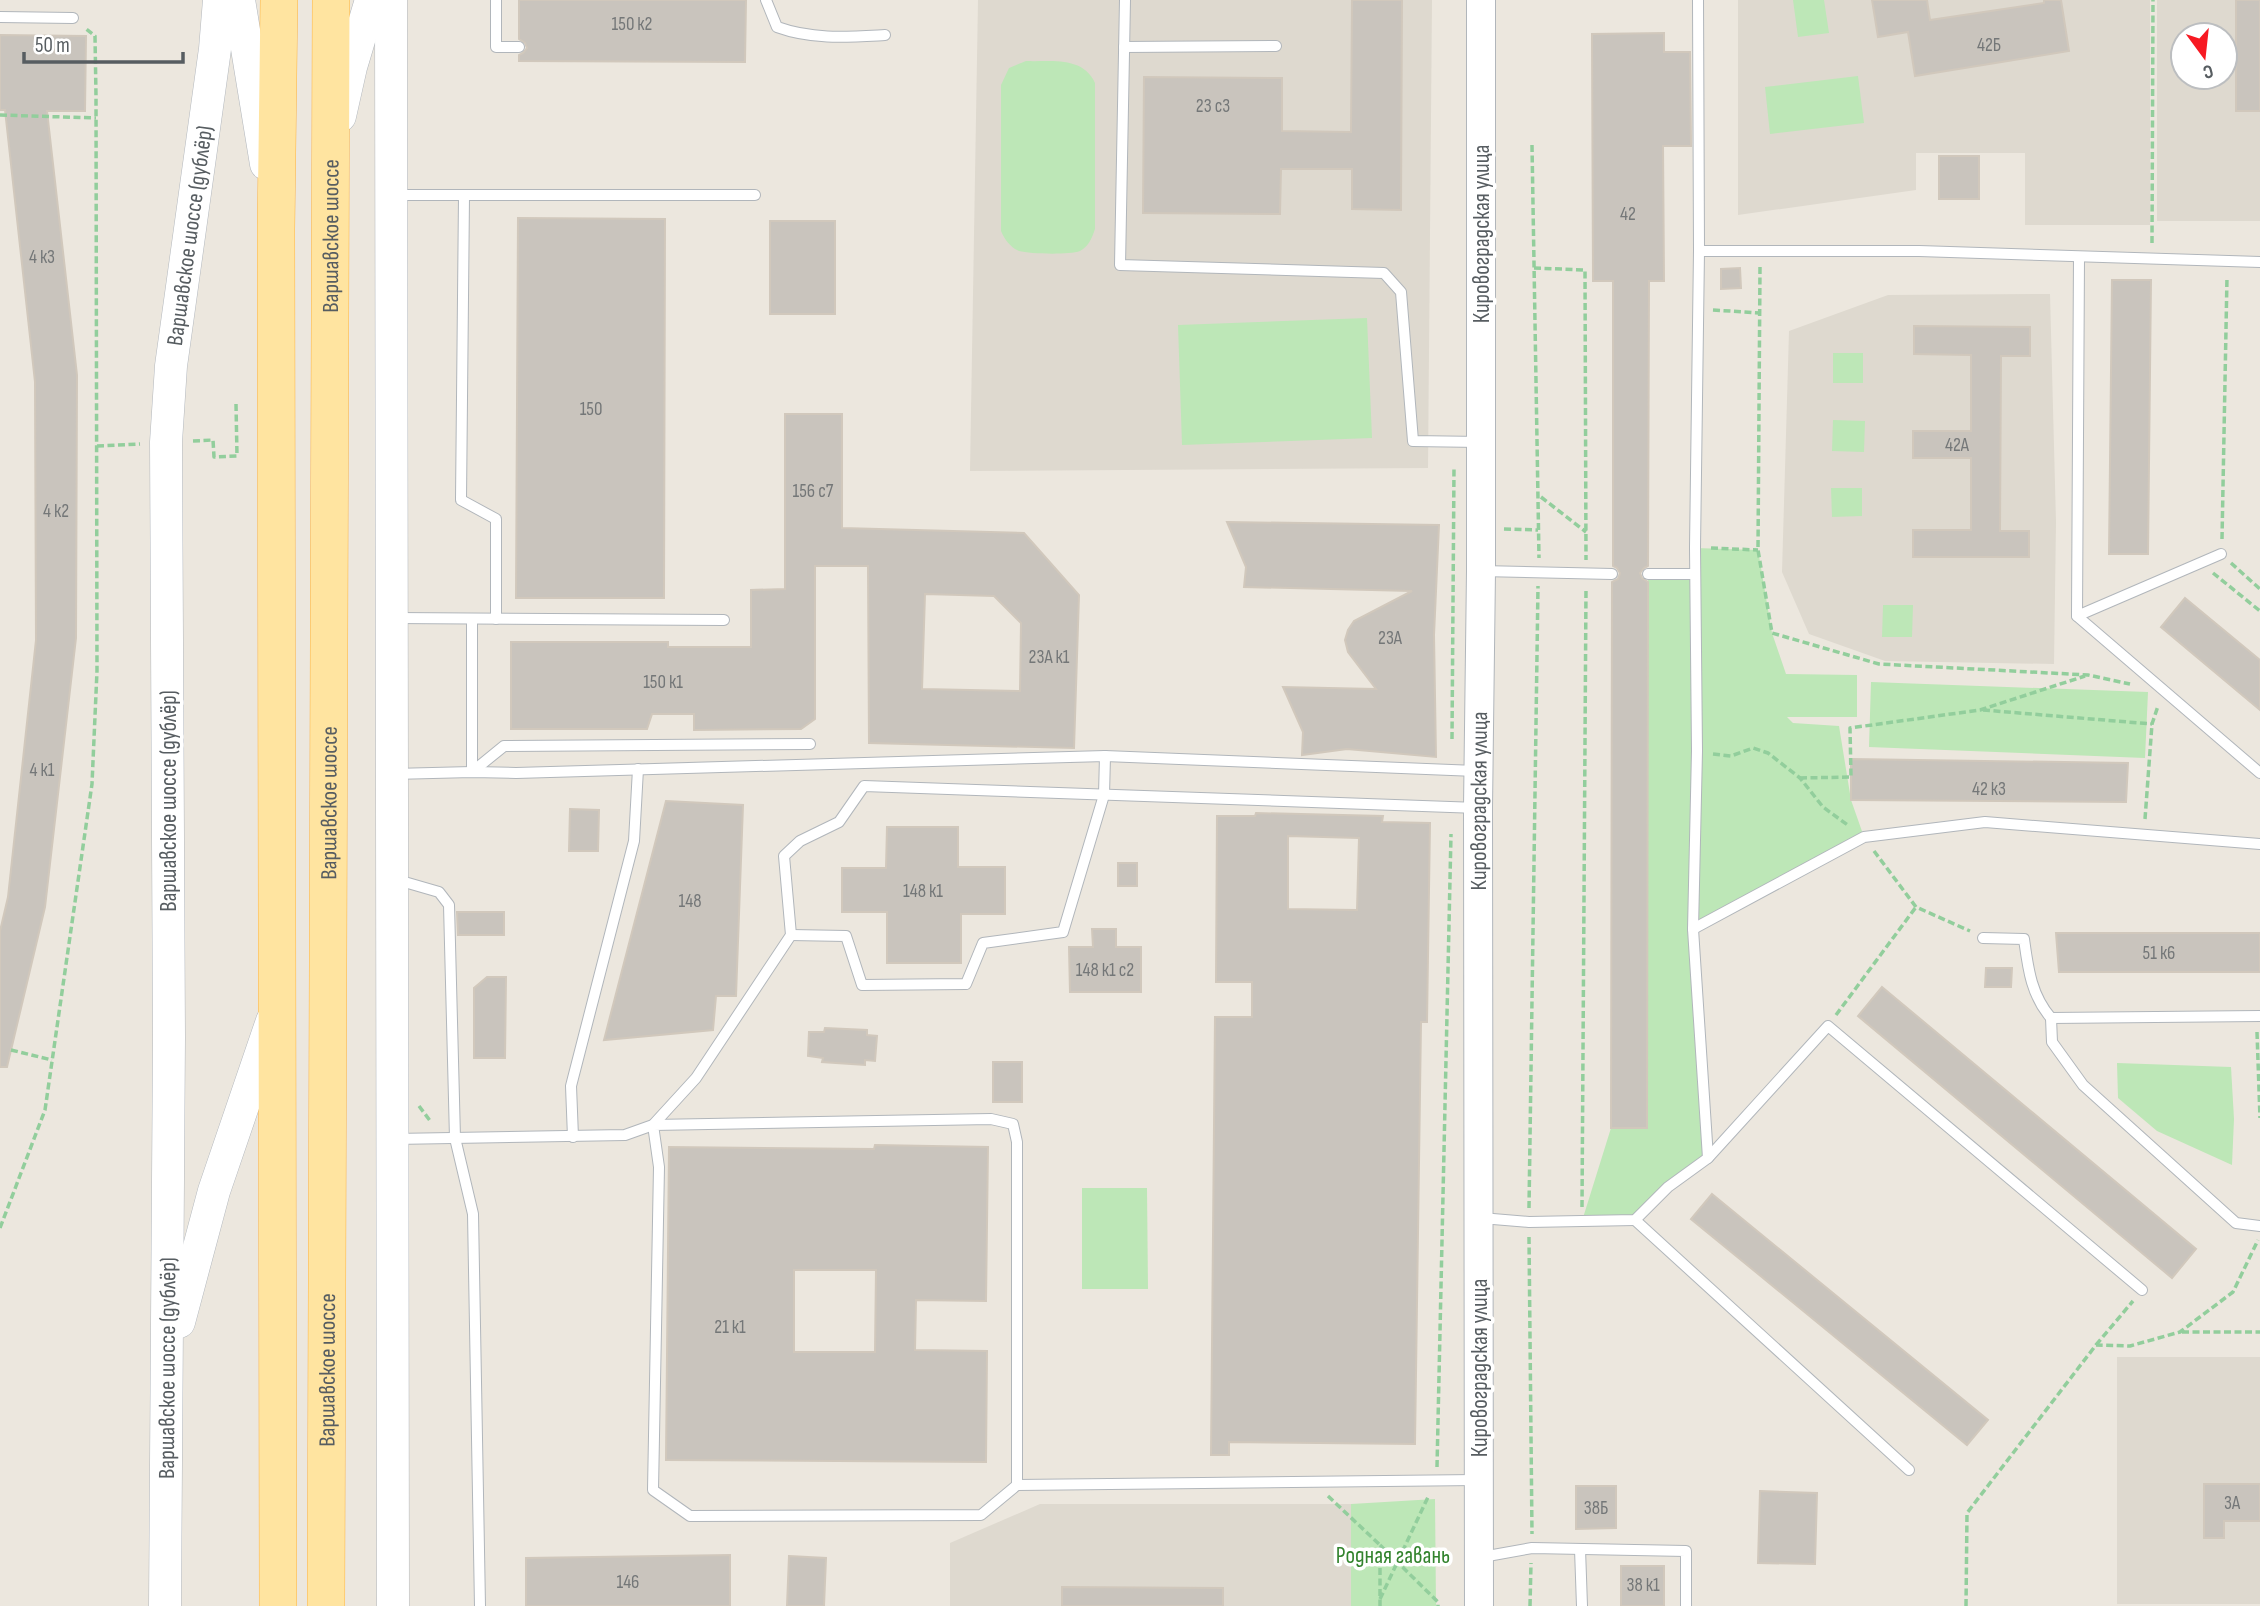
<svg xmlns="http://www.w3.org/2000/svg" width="2260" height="1606" viewBox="0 0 2260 1606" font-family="'Sofia Sans Condensed',sans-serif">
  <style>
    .education { fill: #ded9cf; fill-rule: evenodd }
    .green { fill: #bde7b7 }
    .building { fill: #c9c4bd; stroke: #d1c8bc; stroke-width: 2; fill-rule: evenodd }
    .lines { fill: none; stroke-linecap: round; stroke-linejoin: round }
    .service-casing { stroke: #b1b6bb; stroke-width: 12 }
    .tertiary-casing { stroke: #b1b6bb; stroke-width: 30 }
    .secondary-casing { stroke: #b2b7bd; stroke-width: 33 }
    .primary-casing { stroke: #fcb447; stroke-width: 38 }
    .path { stroke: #92ce9c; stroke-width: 3.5; stroke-dasharray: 7 3.5; stroke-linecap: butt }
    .service { stroke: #fff; stroke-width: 10 }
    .tertiary { stroke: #fff; stroke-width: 28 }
    .secondary { stroke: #fff; stroke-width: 32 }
    .primary { stroke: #ffe4a0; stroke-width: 37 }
    .labels { text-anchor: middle; stroke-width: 7; stroke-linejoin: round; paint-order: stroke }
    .number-label { font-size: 19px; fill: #747778 }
    .street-label { font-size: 23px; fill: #575d61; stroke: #fff }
    .park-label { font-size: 23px; fill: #32832d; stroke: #fff }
  </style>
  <rect width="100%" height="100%" fill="#ece7de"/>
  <g class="education">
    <path d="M978,0H1432L1428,468L970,471Z"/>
    <path d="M1738,0H2150V225H2025V153H1916V190L1738,215Z"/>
    <path d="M2157,0H2260V221H2157ZM2183,35H2225V77H2183Z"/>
    <path d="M2050,294L2056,522L2054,664L1885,661L1809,634L1782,572L1789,331L1888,295Z"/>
    <rect x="2117" y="1357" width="143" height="247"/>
    <path d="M1040,1504H1351V1606H950V1543Z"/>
  </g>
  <g class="green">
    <path d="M1793,0H1824L1829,33L1798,37Z"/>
    <path d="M1026,61C1051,62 1083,56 1095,83V229C1092,238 1089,246 1080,251C1069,255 1030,254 1019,251C1010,247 1005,240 1001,231V85L1009,68Z"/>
    <path d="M1858,76L1864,123L1770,134L1765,87Z"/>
    <path d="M1367,318L1372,438L1182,445L1178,325Z"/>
    <rect x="1833" y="353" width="30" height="30"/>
    <path d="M1833,420L1865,421L1864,452L1832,451Z"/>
    <path d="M1831,488H1862V516L1832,517Z"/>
    <path d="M1695,548L1758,550L1772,633L1786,674L1857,675V717H1787L1793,723L1839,726L1851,800L1864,837L1693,929L1708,1158L1635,1220L1582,1221L1611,1128H1647L1648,574H1694Z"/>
    <path d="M1883,605H1913L1912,637H1882Z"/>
    <path d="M1871,682L2148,692L2145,758L1869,747Z"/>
    <path d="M2117,1063L2231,1067L2234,1119L2232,1165L2157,1131L2118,1098Z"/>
    <path d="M1082,1188H1147L1148,1289H1082Z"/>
    <path d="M1435,1499L1436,1606H1351V1504Z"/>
  </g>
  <g class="building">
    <path d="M519,0H746L745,62L519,61V55L523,53L527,48L525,43L519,39Z"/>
    <path d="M1352,0H1402L1401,210L1352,209V169H1281L1280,214L1143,213L1144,77L1282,78V131L1351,132Z"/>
    <path d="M1872,0H1927L1930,20L2044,3V0H2061L2069,51L1915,76L1908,32L1878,37Z"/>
    <rect x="2236" y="0" width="24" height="111"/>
    <path d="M1664,33V52H1690L1691,146H1663L1664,281H1649L1648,566L1644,568L1640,573L1642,578L1648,582L1647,1128H1611L1612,582L1618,579L1620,573L1617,568L1613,566V281H1593L1592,34Z"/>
    <path d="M0,35L86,36L85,111H47L77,375L76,638L45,907L7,1067H0V931L8,897L36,640L35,382L5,110H0Z"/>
    <rect x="1939" y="156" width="40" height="43"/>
    <path d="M518,218L665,219L664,598H516Z"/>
    <rect x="770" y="221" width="65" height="93"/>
    <path d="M1740,268L1741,288L1721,289V269Z"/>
    <path d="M2112,280H2151L2148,554H2109Z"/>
    <path d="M1914,326L2030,327V356H2001L2000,531H2029V557H1913V530H1971V458H1913V431H1971V355L1914,354Z"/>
    <path d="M785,414H842V528L1024,533L1079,595L1074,748L869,743L868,566H815V719L801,729L694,730V714H652L647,729H511V642H668V647H751V590L785,589ZM925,594L994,596L1021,623L1020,691L922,689Z"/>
    <path d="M1227,522L1439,525L1434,635L1436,757L1347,749L1302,755L1303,732L1283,687L1376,689L1348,652L1345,640L1348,630L1354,621L1412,591L1244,587L1246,567Z"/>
    <path d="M2185,598L2260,660V710L2161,627Z"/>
    <path d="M1851,759L2128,763L2126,802L1851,800Z"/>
    <path d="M666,801L743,805L736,996H716L713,1030L604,1040Z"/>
    <path d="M570,809L599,810L598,851H569Z"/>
    <path d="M1256,813L1383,816L1382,822L1430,823L1427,1022H1421L1415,1444L1229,1442V1455H1211L1215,1017H1252V982H1216L1217,816H1255ZM1288,836L1359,838L1357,910L1288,909Z"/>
    <path d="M887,827H958V867H1005V914H961V963H887V912H842V868H886Z"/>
    <rect x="1118" y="863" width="19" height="23"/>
    <path d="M457,912H504V935H458Z"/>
    <path d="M1092,929H1116V947H1141V992H1070L1069,947H1093Z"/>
    <path d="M2056,933H2260V972H2059Z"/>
    <path d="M1986,968H2012L2011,987H1985Z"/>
    <path d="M487,977H506L505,1058H474V988Z"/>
    <path d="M1882,987L2196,1249L2172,1278L1858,1016Z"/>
    <path d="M825,1028L867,1030V1035L877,1036L875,1061L865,1060V1065L822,1062L823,1058L808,1056L809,1032H824Z"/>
    <rect x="993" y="1062" width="29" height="40"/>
    <path d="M875,1145L988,1147L986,1301L916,1300L915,1350L987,1351L986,1462L666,1460L669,1147L874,1149ZM794,1270H876L875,1352H794Z"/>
    <path d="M1712,1194L1988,1420L1967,1445L1691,1219Z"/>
    <path d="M2204,1484H2260V1521H2224V1538H2204Z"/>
    <path d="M1576,1486H1616V1528L1576,1529Z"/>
    <path d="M1760,1491L1817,1493L1815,1564L1758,1563Z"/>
    <path d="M730,1555V1606H526V1558Z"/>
    <path d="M789,1556L826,1558L824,1606H787Z"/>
    <rect x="1621" y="1566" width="43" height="40"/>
    <path d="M1062,1587L1223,1588V1606H1062Z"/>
  </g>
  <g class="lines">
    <defs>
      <g id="service">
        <path d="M496,0V47H519"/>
        <path d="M766,0L777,27C813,40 848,37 885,35"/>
        <path d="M1125,0L1120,265L1384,273L1401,292L1413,441L1480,442"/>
        <path d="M1698,0L1699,251H1919L2260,262"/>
        <path d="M0,17L73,18"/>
        <path d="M1124,47L1276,46"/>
        <path d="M394,195H755"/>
        <path d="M464,196L461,500L496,519V619"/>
        <path d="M2079,257L2077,616L2260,773"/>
        <path d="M1481,571L1612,574"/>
        <path d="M1648,574H1695"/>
        <path d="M2077,616L2221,554"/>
        <path d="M394,618L724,620"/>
        <path d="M472,772L504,746L810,744"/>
        <path d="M472,772V619"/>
        <path d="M393,774L472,772L516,773L1105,756L1476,771"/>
        <path d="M398,877L401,881L439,892L449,905L455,1138L473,1214L480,1606"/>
        <path d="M1693,929L1864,837L1985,822L2260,844"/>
        <path d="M791,935L846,936L862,985L966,984L983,943L1063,932L1104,795L1105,756"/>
        <path d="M1983,938L2024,939C2028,968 2031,995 2051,1018L2260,1016"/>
        <path d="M2051,1018L2052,1042L2083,1085L2236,1223L2260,1226"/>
        <path d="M573,1137L571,1086L634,841L638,769"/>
        <path d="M394,1139L625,1135L653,1125L696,1078L791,935L784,856L800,841L839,822L864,786L1478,808"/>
        <path d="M1708,1158L1828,1026L2142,1290"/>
        <path d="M1481,1218L1529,1222L1635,1220L1668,1187L1708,1158L1693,929L1697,751L1695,548L1699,251"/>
        <path d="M1635,1220L1909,1470"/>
        <path d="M1017,1485L981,1515L690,1516L653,1490L659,1167L653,1125L991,1119L1013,1124L1017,1142V1485L1477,1480"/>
        <path d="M1580,1549L1582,1606"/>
        <path d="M1482,1557L1532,1548L1686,1551V1606"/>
      </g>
      <g id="tertiary">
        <path id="s1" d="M1479,1606L1478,808L1481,571V0"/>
      </g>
      <g id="secondary">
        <path d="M239,0L266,164"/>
        <path d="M391,0L393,1606"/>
        <path d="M340,116L351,67L371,0"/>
        <path d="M179,1322L214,1191L272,1021"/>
        <path id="s2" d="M165,1606L169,1038L166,442L171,366L215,49L219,0"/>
      </g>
      <g id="primary">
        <path d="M278,1606L276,229L279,0"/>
        <path id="s3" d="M326,1606L331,0"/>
      </g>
    </defs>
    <use href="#service" class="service-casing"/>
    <use href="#tertiary" class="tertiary-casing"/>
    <use href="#secondary" class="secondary-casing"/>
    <use href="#primary" class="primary-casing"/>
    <g class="path">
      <path d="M0,115L96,118"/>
      <path d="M1532,145L1539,558"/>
      <path d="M2152,243L2153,0"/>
      <path d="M1760,267L1758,550L1772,633L1879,664L2088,675L2130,684"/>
      <path d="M1534,268L1585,270L1586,560"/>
      <path d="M1713,310L1760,313"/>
      <path d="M193,441L213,440L214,457L237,456L236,404"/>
      <path d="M97,446L140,444"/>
      <path d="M1541,497L1586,532"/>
      <path d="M1504,529L1538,530"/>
      <path d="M2222,539L2227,277"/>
      <path d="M1711,548L1758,550"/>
      <path d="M2231,563L2260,589"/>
      <path d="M2213,573L2260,611"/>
      <path d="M1983,710L2152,724"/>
      <path d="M1452,739L1454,468"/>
      <path d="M1713,754L1731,756L1753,748L1768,753L1800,778L1823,807L1849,826"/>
      <path d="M1800,778L1851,777L1850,728L1980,710L2085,676"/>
      <path d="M2145,819L2152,724L2158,706"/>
      <path d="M1874,851L1916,907L1970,931"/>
      <path d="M1836,1015L1916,907"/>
      <path d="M2257,1032L2260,1118"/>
      <path d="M11,1050L52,1060"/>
      <path d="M419,1106L431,1122"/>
      <path d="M1582,1207L1586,588"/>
      <path d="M1529,1208L1538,586"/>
      <path d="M0,1228L45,1110L92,784L97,671L96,96L95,36L85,28"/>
      <path d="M1529,1237L1532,1534"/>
      <path d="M2182,1332H2260"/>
      <path d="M2096,1345L2133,1301"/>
      <path d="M1437,1467L1451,834"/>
      <path d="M1328,1496L1380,1545V1606"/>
      <path d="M1380,1545L1438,1602V1606"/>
      <path d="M1380,1599L1428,1497"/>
      <path d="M1530,1606L1531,1563"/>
      <path d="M1966,1606L1967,1513L2096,1345L2130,1346L2180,1332L2233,1292L2258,1240"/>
    </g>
    <use href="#service" class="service"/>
    <use href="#tertiary" class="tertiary"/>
    <use href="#secondary" class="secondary"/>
    <use href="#primary" class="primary"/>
  </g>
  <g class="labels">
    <g class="number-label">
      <text x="632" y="30">150 к2</text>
      <text x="1989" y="51">42Б</text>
      <text x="1213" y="112">23 с3</text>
      <text x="1628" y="220">42</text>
      <text x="42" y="263">4 к3</text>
      <text x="591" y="415">150</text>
      <text x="1957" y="451">42А</text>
      <text x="813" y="497">156 c7</text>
      <text x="56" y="517">4 к2</text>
      <text x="1390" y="644">23А</text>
      <text x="1049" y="663">23А к1</text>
      <text x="663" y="688">150 к1</text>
      <text x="42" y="776">4 к1</text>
      <text x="1989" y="795">42 к3</text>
      <text x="923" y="897">148 к1</text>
      <text x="690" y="907">148</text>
      <text x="2159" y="959">51 к6</text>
      <text x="1105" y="976">148 к1 с2</text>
      <text x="730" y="1333">21 к1</text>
      <text x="2232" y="1509">3А</text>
      <text x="1596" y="1514">38Б</text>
      <text x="628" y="1588">146</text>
      <text x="1643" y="1591">38 к1</text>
    </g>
    <g class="street-label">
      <text transform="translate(1481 234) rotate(-90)" y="8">Кировоградская улица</text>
      <text dy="8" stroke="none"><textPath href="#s2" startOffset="1372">Варшавское шоссе (дублёр)</textPath></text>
      <text dy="8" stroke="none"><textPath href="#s3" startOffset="1370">Варшавское шоссе</textPath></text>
      <text transform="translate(168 801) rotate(-90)" y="8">Варшавское шоссе (дублёр)</text>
      <text dy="8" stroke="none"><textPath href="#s1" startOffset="805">Кировоградская улица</textPath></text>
      <text dy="8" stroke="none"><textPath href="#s3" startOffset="803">Варшавское шоссе</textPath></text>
      <text dy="8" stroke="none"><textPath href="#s2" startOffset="238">Варшавское шоссе (дублёр)</textPath></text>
      <text transform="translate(1479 1368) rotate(-90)" y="8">Кировоградская улица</text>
      <text dy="8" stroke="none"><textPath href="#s3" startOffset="236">Варшавское шоссе</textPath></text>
    </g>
    <g class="park-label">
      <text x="1393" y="1563">Родная гавань</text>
    </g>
  </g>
  <g transform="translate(2204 56) rotate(165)"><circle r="33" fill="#ffffff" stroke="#bcbec0" stroke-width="2"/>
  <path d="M0-5L12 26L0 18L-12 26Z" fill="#f71922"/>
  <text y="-10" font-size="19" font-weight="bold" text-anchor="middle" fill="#575d61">С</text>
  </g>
  <path d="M24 52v10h159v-10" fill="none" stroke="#575d61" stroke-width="3.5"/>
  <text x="35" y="52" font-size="21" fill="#575d61" stroke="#ffffff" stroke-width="5" paint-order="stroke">50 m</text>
</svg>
